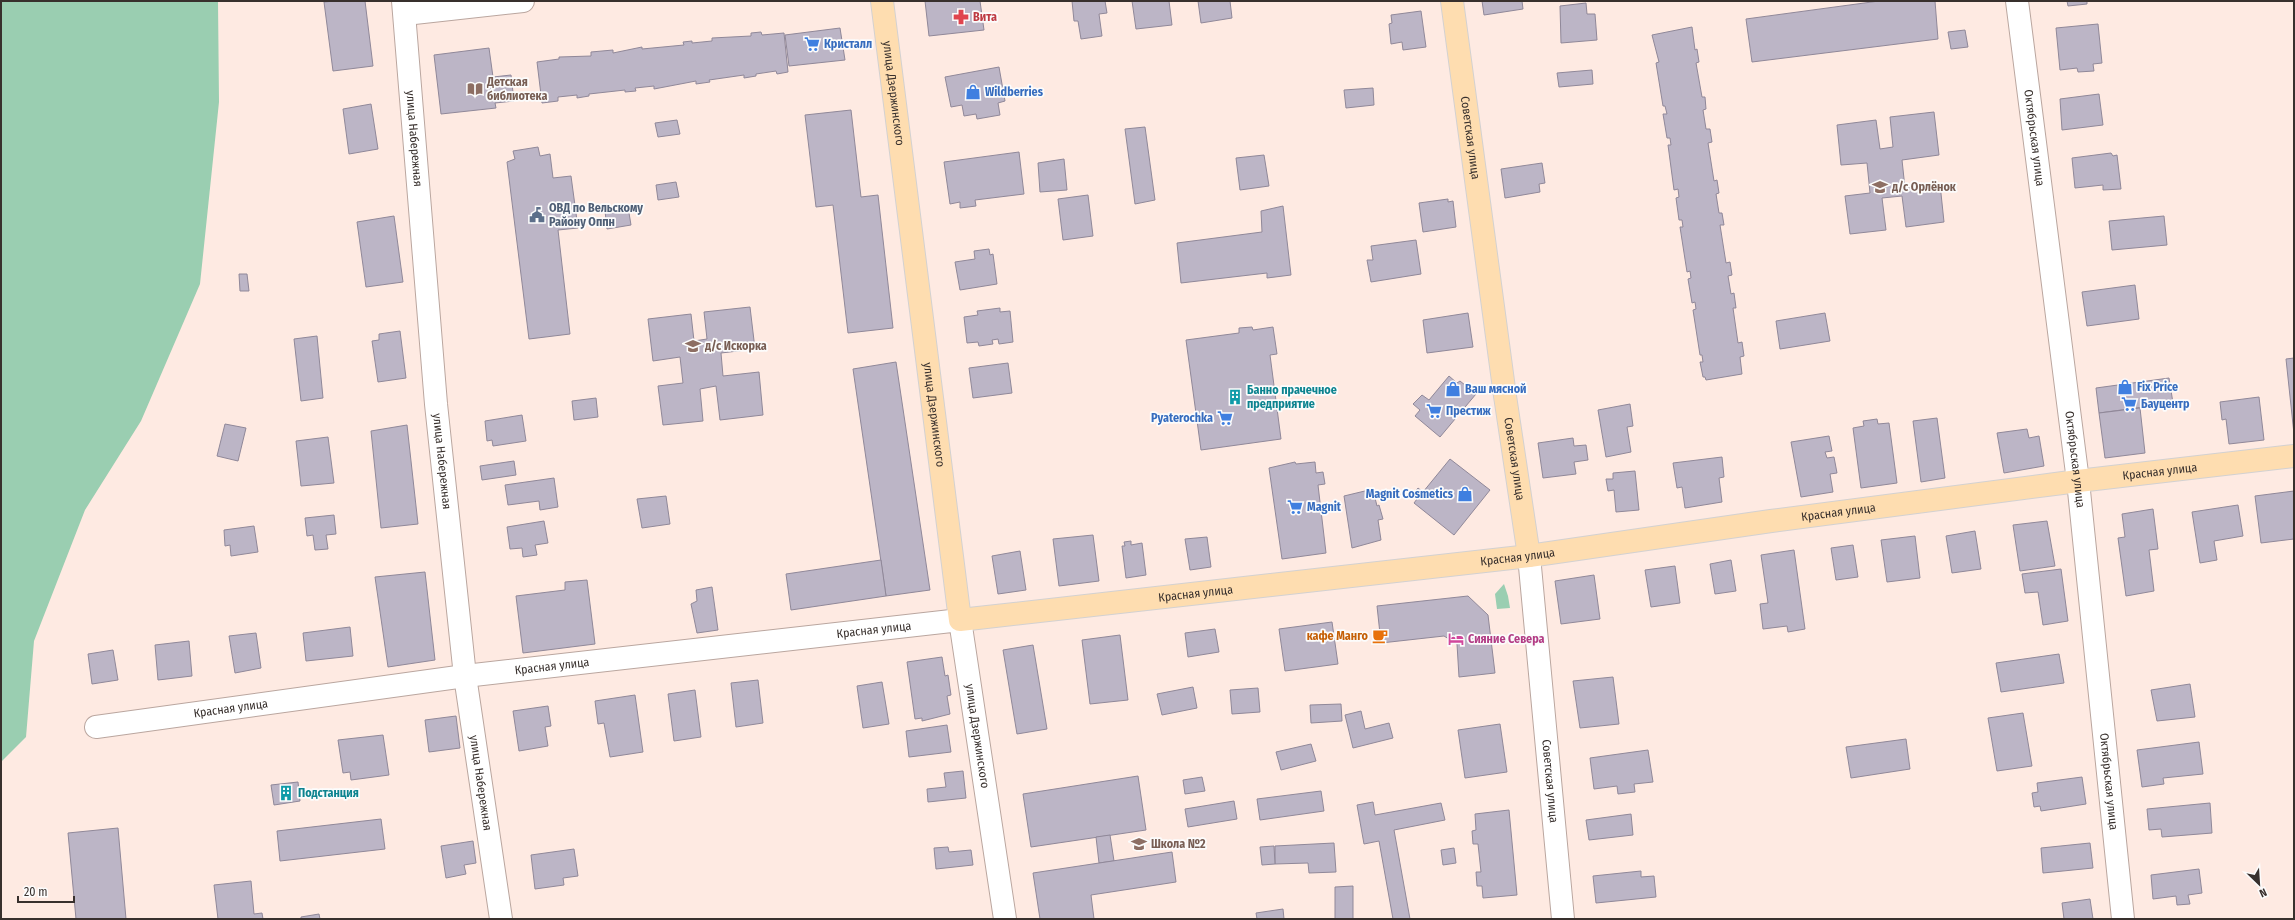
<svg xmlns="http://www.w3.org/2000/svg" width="2295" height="920" viewBox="0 0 2295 920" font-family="'Fira Sans Condensed',sans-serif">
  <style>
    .green { fill: #9aceb1 }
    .building { fill: #bcb5c6; stroke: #908899 }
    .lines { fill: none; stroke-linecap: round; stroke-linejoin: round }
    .minor-casing { stroke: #baa69f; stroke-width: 24 }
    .major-casing { stroke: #d3d1d1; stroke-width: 24 }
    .minor { stroke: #fff; stroke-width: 22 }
    .major { stroke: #feddb0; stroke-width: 22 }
    .labels { text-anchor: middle; stroke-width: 3.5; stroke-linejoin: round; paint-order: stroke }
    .health-label { font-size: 12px; font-weight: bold; fill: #be3a42; stroke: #fcfcfc; text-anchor: start }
    .shop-label { font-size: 12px; font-weight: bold; fill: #366cbe; stroke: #fcfcfc; text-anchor: start }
    .education-label { font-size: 12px; font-weight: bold; fill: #785e54; stroke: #fcfcfc; text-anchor: start }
    .street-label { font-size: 12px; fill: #38302d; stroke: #fcfcfc }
    .service-label { font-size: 12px; font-weight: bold; fill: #4e5e75; stroke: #fcfcfc; text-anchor: start }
    .culture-label { font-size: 12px; font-weight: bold; fill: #0d838f; stroke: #fcfcfc; text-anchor: start }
    .food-label { font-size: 12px; font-weight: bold; fill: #c56008; stroke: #fcfcfc; text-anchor: end }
    .hotel-label { font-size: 12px; font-weight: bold; fill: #b23c85; stroke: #fcfcfc; text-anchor: start }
  </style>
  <rect width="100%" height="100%" fill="#feeae2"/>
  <g class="green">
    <path d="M1,1H218L219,102L200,284L141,421L85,510L34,641L26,737L1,762Z"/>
    <path d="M1504,584L1508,596L1510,608L1497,609L1495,594Z"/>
  </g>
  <g class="building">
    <path d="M334,1H365L373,66L333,71L324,2Z"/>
    <path d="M925,1H980L984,30L929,36Z"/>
    <path d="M1072,1H1105L1107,13L1099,14L1102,36L1081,39L1078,21H1074Z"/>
    <path d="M1132,1H1169L1172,25L1136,29Z"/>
    <path d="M1198,1H1230L1232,18L1201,23Z"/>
    <path d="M1482,1H1522L1523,9L1484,15Z"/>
    <path d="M1879,1H1935L1938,39L1752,62L1746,19Z"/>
    <path d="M2067,1H2087V4L2068,6Z"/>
    <path d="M1586,3L1587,14H1595L1597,40L1561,43L1560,6Z"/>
    <path d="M1421,11L1426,47L1403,50L1402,42L1391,44L1389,24L1392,23L1391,15Z"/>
    <path d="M2098,24L2102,63L2093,64L2094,71L2078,72L2077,68L2060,70L2056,28Z"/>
    <path d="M1692,27L1695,50L1697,49L1699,62L1696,63L1702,97H1705L1706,109L1703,110L1706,129H1710L1712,142L1708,143L1714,181L1717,180L1719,193L1716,194L1719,213H1722L1724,225H1720L1726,263L1730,262L1732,275L1728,276L1731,294L1734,293L1736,308H1733L1738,343L1742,342L1744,356L1740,357L1742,374L1706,380L1705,377H1703L1700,362H1703L1702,355H1700L1693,310L1696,309L1695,302L1692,303L1688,279L1691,278L1690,271L1687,272L1680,227H1683L1682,220H1679L1676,198L1679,197L1678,189L1674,190L1668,145H1671L1670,138H1667L1663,114H1667L1665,106H1663L1656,63L1659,62L1652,35Z"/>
    <path d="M840,28L845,60L789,66L785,35Z"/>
    <path d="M1965,30L1968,47L1951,49L1948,32Z"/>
    <path d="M761,32L762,35L784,33L788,72L777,74L776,71L756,74V76L744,78V75L709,80L710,82L696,84V81L654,89V86L635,88L636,91L625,92V90L589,94V96L577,98V95L558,97V101L542,103L537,62L559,59V57L591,56V52L613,50V53L642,47V49L684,45L683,42L692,41V43L712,41V38L751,36V33Z"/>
    <path d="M489,48L493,77L511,75L514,101L495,103L496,108L441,114L434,55Z"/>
    <path d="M999,67L1005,101L998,103L1000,115L977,119L976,114L964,116L962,105L951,107L945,77Z"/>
    <path d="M1592,70L1593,84L1559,87L1557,73Z"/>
    <path d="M1373,88L1374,105L1346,108L1344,90Z"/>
    <path d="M2099,94L2103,125L2062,130L2060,99Z"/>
    <path d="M371,104L378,149L349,154L343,109Z"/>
    <path d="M851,110L861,197L878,195L893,328L848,333L833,205L816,207L805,115Z"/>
    <path d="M1934,112L1939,155L1902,160L1905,188L1940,184L1944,222L1906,227L1902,196L1882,198L1886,230L1850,234L1845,196L1870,193L1867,163L1841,165L1837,125L1876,120L1880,149L1893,147L1890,117Z"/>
    <path d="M677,120L680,134L658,137L655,123Z"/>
    <path d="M1145,127L1155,200L1135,204L1125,129Z"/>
    <path d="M538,147L540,156L550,154L553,178L571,176L578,228L558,230L570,334L529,339L507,162L515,159L513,151Z"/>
    <path d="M1019,152L1024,194L975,200L976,206L960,208V202L950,204L944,162Z"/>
    <path d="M2111,153L2113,156L2117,155L2121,189L2103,190V185L2075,188L2072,158Z"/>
    <path d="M1264,155L1269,186L1240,190L1236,158Z"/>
    <path d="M1064,159L1067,190L1040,192L1038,163Z"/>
    <path d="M1542,163L1545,183L1539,184L1540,192L1505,198L1501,169Z"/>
    <path d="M676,182L679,197L658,200L656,185Z"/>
    <path d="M1088,195L1093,236L1063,240L1058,199Z"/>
    <path d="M1448,199V202L1453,201L1456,227L1423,232L1419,203Z"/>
    <path d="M1283,206L1291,275L1267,278V273L1181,283L1177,243L1262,232L1261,211Z"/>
    <path d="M628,207L631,225L607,229L605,211Z"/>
    <path d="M394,216L403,282L366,287L357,222Z"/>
    <path d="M2164,216L2167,245L2112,250L2109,221Z"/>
    <path d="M1416,240L1421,274L1371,282L1367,260H1373L1371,246Z"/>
    <path d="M989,249L990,255L993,254L997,284L960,290L955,262L975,259L974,251Z"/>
    <path d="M239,274H247L249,291H240Z"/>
    <path d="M2135,285L2139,319L2087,326L2082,292Z"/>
    <path d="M750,307L755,349L721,353L723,376L759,372L763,415L720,420L716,386L700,389L703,421L663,425L658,386L683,383L680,357L653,361L648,319L691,314L694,341L707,339L704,312Z"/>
    <path d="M1000,308V312L1010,311L1013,342L999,344L998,339L992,340L993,344L979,346L978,342L967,343L964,317L978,315L977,311Z"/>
    <path d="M1468,313L1473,347L1427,353L1423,320Z"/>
    <path d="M1825,313L1830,341L1780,349L1776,321Z"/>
    <path d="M1252,327L1253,330L1273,327L1277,354L1270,355L1281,439L1201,450L1186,340L1239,333V328Z"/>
    <path d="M400,331L406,378L378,382L372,341L379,340V334Z"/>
    <path d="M317,336L323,398L301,401L294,339Z"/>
    <path d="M2294,358V434L2286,359Z"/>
    <path d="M896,362L930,590L886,596L853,369Z"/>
    <path d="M1008,363L1012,393L973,398L969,368Z"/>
    <path d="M1449,376L1457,383L1460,381L1476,394L1440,437L1415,416L1420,410L1413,404L1422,395L1429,400Z"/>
    <path d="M2169,378L2173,403L2099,413L2096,388Z"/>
    <path d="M2259,397L2264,440L2229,444L2226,419L2222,420L2220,402Z"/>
    <path d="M596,398L598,417L574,420L572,401Z"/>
    <path d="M1630,404L1633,426L1627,427L1631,452L1606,457L1598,410Z"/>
    <path d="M2140,408L2145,453L2105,458L2099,413Z"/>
    <path d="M522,415L526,441L493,446L492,440L487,441L485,421Z"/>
    <path d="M1937,418L1945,478L1921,482L1913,421Z"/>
    <path d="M1877,419L1878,424L1889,423L1897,483L1861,488L1853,428L1864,426L1863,421Z"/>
    <path d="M225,424L246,428L238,461L217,456Z"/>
    <path d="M407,425L418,524L381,528L371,431Z"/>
    <path d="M2027,429L2029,438L2039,436L2044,466L2004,473L1997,433Z"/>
    <path d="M1829,436L1832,451L1825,452L1827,458L1834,457L1837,473L1830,474L1833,492L1801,497L1791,442Z"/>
    <path d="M328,437L334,483L301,486L296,441Z"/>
    <path d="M1573,438L1574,446L1586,445L1588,460L1574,462L1576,474L1543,478L1538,443Z"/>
    <path d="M1722,457L1724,477L1719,478L1722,502L1685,508L1682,487L1677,488L1673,463Z"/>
    <path d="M1450,459L1490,490L1454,535L1414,503L1417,499L1412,496L1418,488L1423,492Z"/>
    <path d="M514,461L516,475L482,480L480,466Z"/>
    <path d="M1295,462L1296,464L1315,462L1316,473L1323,472L1325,484L1318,485L1326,553L1282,559L1269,468Z"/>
    <path d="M1635,471L1639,510L1616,512L1614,490L1608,491L1606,479H1613V473Z"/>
    <path d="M554,478L558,507L540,510L539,501L508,505L505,485Z"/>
    <path d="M1369,490L1370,495L1374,494L1377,506L1379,505L1383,519L1378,520L1381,540L1352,548L1344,496Z"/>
    <path d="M2294,491V539L2261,543L2255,496Z"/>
    <path d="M666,496L670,524L642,528L637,499Z"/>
    <path d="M2238,505L2243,536L2214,541L2217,560L2200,563L2192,512Z"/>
    <path d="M2153,509L2158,549L2149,550L2154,591L2126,596L2118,538L2125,537L2122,514Z"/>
    <path d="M334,515L336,534L326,535L328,549L315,550L313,535L307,536L305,518Z"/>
    <path d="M544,521L548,543L535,545L537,555L523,557L522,548L510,549L507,527Z"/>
    <path d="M2047,521L2055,566L2020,571L2013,525Z"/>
    <path d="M254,526L258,552L231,556L230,545L225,546L224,530Z"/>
    <path d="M1975,531L1981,569L1952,573L1946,536Z"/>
    <path d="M1093,535L1099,581L1059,586L1053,539Z"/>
    <path d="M1915,536L1920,578L1887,582L1881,540Z"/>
    <path d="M1207,537L1211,567L1190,570L1185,539Z"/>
    <path d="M1131,541V545L1142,543L1146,575L1126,578L1122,546H1125L1124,542Z"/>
    <path d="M1853,545L1858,577L1836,580L1831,548Z"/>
    <path d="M1794,550L1805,629L1788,632L1787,626L1763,629L1760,604L1768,603L1761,555Z"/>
    <path d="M1020,551L1026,590L998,594L992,556Z"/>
    <path d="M881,560L886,596L791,610L786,574Z"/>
    <path d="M1731,560L1736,591L1715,594L1710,564Z"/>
    <path d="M1675,566L1680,603L1651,607L1645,570Z"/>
    <path d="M2061,569L2068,621L2043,625L2038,592L2025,593L2022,574Z"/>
    <path d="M425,572L435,660L388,667L375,577Z"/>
    <path d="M1594,575L1600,619L1561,624L1555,581Z"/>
    <path d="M587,580L595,644L523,653L516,596L565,590V582Z"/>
    <path d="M712,587L718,630L697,633L691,604L697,601L696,590Z"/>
    <path d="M1468,596L1488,615L1495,673L1459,677L1457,644L1444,636L1381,643L1377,606Z"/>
    <path d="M1332,622L1338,664L1285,671L1279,629Z"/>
    <path d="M350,627L353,656L306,661L303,633Z"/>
    <path d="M1215,629L1219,652L1188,657L1185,633Z"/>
    <path d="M256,633L261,668L235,673L229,636Z"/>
    <path d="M1120,635L1128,700L1090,704L1082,640Z"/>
    <path d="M189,641L192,676L158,680L155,645Z"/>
    <path d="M1033,645L1047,729L1017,734L1003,650Z"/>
    <path d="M113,650L118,680L92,684L88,654Z"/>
    <path d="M2059,654L2064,683L2001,692L1996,663Z"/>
    <path d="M942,657L945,676L948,675L951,695L947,696L950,714L922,721V718L915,719L907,662Z"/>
    <path d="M1613,677L1619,724L1580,728L1573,681Z"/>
    <path d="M758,680L763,723L736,727L731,683Z"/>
    <path d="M882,682L889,724L863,728L857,686Z"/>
    <path d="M2190,684L2195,717L2157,721L2151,690Z"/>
    <path d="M1193,687L1197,708L1162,715L1157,694Z"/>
    <path d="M1258,688L1260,712L1232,714L1230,690Z"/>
    <path d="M695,690L701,737L674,741L668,694Z"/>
    <path d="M635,695L643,752L610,757L604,723L598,724L595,701Z"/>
    <path d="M1341,704L1342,721L1311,723L1310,705Z"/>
    <path d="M548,706L551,726L545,727L548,746L519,751L513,711Z"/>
    <path d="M1361,711L1365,729L1389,723L1393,738L1353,748L1345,715Z"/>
    <path d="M2023,713L2032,766L1997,771L1988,718Z"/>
    <path d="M456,716L460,748L429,752L425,720Z"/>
    <path d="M1500,724L1507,772L1465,778L1458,730Z"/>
    <path d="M947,725L951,752L909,757L906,731Z"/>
    <path d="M383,735L389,775L351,780L350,772L343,773L338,740Z"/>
    <path d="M1906,739L1910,769L1851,778L1846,747Z"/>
    <path d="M2199,742L2203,774L2163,778L2164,784L2142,787L2137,750Z"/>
    <path d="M1311,744L1316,761L1281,770L1276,752Z"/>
    <path d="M1648,750L1653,782L1634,784L1635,792L1618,794L1617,786L1594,789L1590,758Z"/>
    <path d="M963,771L966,798L928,802L927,789L946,787L944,773Z"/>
    <path d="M1138,776L1146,830L1031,847L1023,794Z"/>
    <path d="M1202,777L1205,791L1185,794L1183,780Z"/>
    <path d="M2082,777L2086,804L2041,811L2040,806L2034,807L2032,793L2038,792L2037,783Z"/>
    <path d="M298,782L300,801L274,805L271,785Z"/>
    <path d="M1321,791L1324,811L1260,820L1257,799Z"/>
    <path d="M1234,801L1237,819L1188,827L1185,809Z"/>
    <path d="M1373,802L1375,815L1441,803L1445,820L1394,830L1410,919H1393L1379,841L1364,844L1357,805Z"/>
    <path d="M2210,803L2212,833L2162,837L2161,829L2149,830L2147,809Z"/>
    <path d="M1509,810L1517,895L1483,898L1482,886H1477L1476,872H1481L1478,844H1473L1472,831L1476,830L1475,814Z"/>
    <path d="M1631,814L1633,835L1589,840L1586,820Z"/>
    <path d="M381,819L385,849L280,861L277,831Z"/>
    <path d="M118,828L126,919H76L68,833Z"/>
    <path d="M1110,835L1114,861L1099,863L1096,837Z"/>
    <path d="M473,841L476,863L464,865L466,874L446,878L441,846Z"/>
    <path d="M1334,843L1336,872L1309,873L1308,863L1275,864V846Z"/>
    <path d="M2090,843L2093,868L2043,873L2041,848Z"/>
    <path d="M1274,846L1275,864L1262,865L1260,847Z"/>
    <path d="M948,847L949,852L971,850L973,865L936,869L934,848Z"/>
    <path d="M1454,848L1456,863L1443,865L1441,850Z"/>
    <path d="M574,849L578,876L563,878L564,885L535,889L531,855Z"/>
    <path d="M1172,852L1176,882L1091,895L1094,919H1040L1033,873Z"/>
    <path d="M2199,869L2202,893L2188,895L2190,904L2177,905L2176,896L2153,899L2151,875Z"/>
    <path d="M1641,871V877L1654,876L1656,897L1596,903L1593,876Z"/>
    <path d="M251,881L254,914L262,913L263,919H218L214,885Z"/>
    <path d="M1353,886V919H1335V887Z"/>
    <path d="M2090,899L2093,919H2064L2062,903Z"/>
    <path d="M1283,909L1284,919H1257L1256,913Z"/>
    <path d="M319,914L320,919H301V917Z"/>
  </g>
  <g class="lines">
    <defs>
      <g id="minor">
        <path id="s1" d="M403,1L436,404L465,676L501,919"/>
        <path id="s2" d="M2017,1L2078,481L2123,919"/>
        <path d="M405,14L523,1"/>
        <path id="s3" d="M1529,556L1563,919"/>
        <path id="s4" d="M96,727L465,676L960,620L1005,919"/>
      </g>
      <g id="major">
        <path id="s5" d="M882,1L960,620L1529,556L1771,521L2078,481L2294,456"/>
        <path id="s6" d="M1452,1L1505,396L1529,556"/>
      </g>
    </defs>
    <use href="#minor" class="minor-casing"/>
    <use href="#major" class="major-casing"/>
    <use href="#minor" class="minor"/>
    <use href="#major" class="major"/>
  </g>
  <defs>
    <symbol id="pharmacy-bare" viewBox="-9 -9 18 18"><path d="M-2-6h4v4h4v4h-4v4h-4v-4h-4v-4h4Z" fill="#e0444e" stroke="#fcfcfc" stroke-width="2.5" paint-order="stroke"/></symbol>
    <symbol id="supermarket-bare" viewBox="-9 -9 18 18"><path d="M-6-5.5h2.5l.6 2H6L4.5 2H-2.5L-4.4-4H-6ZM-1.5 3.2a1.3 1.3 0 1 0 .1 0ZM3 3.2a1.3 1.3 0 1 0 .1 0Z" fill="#3f7fe0" stroke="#fcfcfc" stroke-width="2.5" paint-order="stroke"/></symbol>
    <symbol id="library-bare" viewBox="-9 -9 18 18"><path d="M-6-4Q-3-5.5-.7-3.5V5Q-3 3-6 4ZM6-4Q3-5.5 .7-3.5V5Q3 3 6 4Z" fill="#8d6e63" stroke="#fcfcfc" stroke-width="2.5" paint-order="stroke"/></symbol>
    <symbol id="shop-bare" viewBox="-9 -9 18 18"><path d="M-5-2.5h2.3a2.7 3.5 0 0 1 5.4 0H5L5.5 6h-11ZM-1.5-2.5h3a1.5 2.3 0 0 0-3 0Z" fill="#3f7fe0" stroke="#fcfcfc" stroke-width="2.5" paint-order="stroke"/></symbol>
    <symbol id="school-bare" viewBox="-9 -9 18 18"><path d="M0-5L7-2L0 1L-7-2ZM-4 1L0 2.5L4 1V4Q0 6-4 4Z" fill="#8d6e63" stroke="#fcfcfc" stroke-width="2.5" paint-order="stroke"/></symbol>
    <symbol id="civic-bare" viewBox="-9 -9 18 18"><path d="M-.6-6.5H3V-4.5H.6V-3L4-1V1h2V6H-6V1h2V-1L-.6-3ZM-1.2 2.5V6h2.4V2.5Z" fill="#5c6f8a" stroke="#fcfcfc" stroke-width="2.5" paint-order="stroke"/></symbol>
    <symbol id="building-bare" viewBox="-9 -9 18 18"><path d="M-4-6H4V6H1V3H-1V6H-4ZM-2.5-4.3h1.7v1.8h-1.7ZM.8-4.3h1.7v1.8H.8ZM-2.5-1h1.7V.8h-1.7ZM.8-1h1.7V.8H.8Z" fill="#0f9aa8" stroke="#fcfcfc" stroke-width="2.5" paint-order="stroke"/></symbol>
    <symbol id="cafe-bare" viewBox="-9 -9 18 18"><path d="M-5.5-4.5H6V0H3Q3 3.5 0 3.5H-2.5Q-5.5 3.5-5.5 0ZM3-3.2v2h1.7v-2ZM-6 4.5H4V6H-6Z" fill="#e8710a" stroke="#fcfcfc" stroke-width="2.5" paint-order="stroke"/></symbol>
    <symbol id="hotel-bare" viewBox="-9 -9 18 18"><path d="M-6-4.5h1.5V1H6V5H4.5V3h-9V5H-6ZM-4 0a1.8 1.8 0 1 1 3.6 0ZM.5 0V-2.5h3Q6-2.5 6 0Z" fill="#d1479c" stroke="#fcfcfc" stroke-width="2.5" paint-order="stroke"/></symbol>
  </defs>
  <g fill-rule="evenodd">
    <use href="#pharmacy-bare" x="950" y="6" width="22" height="22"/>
    <use href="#supermarket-bare" x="801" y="33" width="22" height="22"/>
    <use href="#library-bare" x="464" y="78" width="22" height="22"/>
    <use href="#shop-bare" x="962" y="81" width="22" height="22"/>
    <use href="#school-bare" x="1869" y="176" width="22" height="22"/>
    <use href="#civic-bare" x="526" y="204" width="22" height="22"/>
    <use href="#school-bare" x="682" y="335" width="22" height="22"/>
    <use href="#shop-bare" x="2114" y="376" width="22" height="22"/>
    <use href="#shop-bare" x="1442" y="378" width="22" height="22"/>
    <use href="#building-bare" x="1224" y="386" width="22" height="22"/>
    <use href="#supermarket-bare" x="2118" y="393" width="22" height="22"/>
    <use href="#supermarket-bare" x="1423" y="400" width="22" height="22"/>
    <use href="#supermarket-bare" x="1214" y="407" width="22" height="22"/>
    <use href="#shop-bare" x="1454" y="483" width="22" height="22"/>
    <use href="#supermarket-bare" x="1284" y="496" width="22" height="22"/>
    <use href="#cafe-bare" x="1369" y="625" width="22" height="22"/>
    <use href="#hotel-bare" x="1445" y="628" width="22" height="22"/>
    <use href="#building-bare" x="275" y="782" width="22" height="22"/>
    <use href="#school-bare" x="1128" y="833" width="22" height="22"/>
  </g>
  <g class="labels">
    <g class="health-label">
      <text x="973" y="21">Вита</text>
    </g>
    <g class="shop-label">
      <text x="824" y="48">Кристалл</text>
      <text x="985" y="96">Wildberries</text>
      <text x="2137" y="391">Fix Price</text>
      <text x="1465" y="393">Ваш мясной</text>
      <text x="2141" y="408">Бауцентр</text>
      <text x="1446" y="415">Престиж</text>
      <text x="1213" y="422" text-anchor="end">Pyaterochka</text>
      <text x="1453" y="498" text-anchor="end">Magnit Cosmetics</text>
      <text x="1307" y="511">Magnit</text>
    </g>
    <g class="education-label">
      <text x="487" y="86">Детская<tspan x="487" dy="14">библиотека</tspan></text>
      <text x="1892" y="191">д/с Орлёнок</text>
      <text x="705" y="350">д/с Искорка</text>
      <text x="1151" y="848">Школа №2</text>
    </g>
    <g class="street-label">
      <text dy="4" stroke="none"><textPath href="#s5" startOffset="93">улица Дзержинского</textPath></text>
      <text dy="4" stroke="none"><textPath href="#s1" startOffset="138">улица Набережная</textPath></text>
      <text dy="4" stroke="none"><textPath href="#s6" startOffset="138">Советская улица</textPath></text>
      <text dy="4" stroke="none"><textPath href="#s2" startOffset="138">Октябрьская улица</textPath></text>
      <text dy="4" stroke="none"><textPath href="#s5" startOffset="417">улица Дзержинского</textPath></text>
      <text dy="4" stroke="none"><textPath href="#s6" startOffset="462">Советская улица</textPath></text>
      <text dy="4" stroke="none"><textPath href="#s2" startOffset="462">Октябрьская улица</textPath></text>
      <text dy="4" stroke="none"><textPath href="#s1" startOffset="462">улица Набережная</textPath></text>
      <text dy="4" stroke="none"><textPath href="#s5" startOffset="1833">Красная улица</textPath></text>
      <text dy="4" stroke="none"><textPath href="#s5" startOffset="1509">Красная улица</textPath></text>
      <text dy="4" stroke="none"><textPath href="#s5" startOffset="1185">Красная улица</textPath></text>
      <text dy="4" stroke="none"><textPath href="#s5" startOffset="861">Красная улица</textPath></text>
      <text dy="4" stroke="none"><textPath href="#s4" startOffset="784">Красная улица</textPath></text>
      <text dy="4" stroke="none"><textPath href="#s4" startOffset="460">Красная улица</textPath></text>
      <text dy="4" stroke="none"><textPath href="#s4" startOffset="136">Красная улица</textPath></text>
      <text dy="4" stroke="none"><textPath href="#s4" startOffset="988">улица Дзержинского</textPath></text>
      <text dy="4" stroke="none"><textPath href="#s3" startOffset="226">Советская улица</textPath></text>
      <text dy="4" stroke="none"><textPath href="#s2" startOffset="786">Октябрьская улица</textPath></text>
      <text dy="4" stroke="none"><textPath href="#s1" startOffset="786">улица Набережная</textPath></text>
    </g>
    <g class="service-label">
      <text x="549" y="212">ОВД по Вельскому<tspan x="549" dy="14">Району Оппн</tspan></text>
    </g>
    <g class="culture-label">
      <text x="1247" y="394">Банно прачечное<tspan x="1247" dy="14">предприятие</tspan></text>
      <text x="298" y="797">Подстанция</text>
    </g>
    <g class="food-label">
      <text x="1368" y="640">кафе Манго</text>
    </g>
    <g class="hotel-label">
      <text x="1468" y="643">Сияние Севера</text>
    </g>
  </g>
  <rect width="2295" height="920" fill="none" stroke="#38302d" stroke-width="4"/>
  <g transform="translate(2259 884) rotate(155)" stroke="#fcfcfc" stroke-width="3" paint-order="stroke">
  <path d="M0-3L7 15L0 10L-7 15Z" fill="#38302d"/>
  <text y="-6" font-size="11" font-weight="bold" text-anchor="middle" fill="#38302d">N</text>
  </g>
  <path d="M18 896v6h56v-6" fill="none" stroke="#38302d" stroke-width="2"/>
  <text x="24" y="896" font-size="12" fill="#38302d" stroke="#fcfcfc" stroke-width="3" paint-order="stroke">20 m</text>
</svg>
